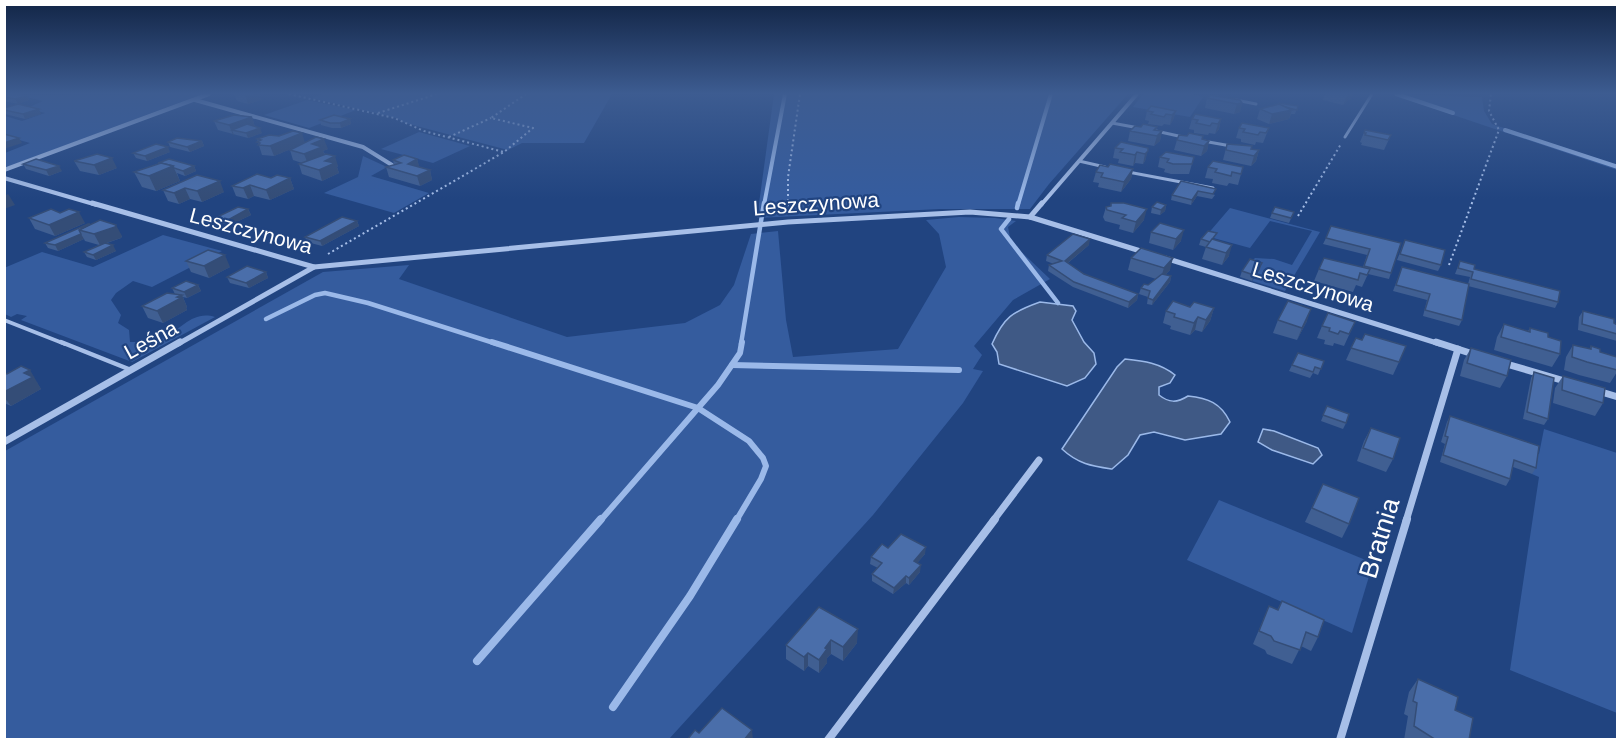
<svg xmlns="http://www.w3.org/2000/svg" width="1622" height="744" viewBox="0 0 1622 744" font-family="Arial,sans-serif">
  <style>
    .green { fill: #355c9e }
    .water { fill: #3f5985; stroke: #9bb9e9; stroke-width: 1.5 }
    .lines { fill: none; stroke-linecap: round; stroke-linejoin: round }
    .stream-far3 { stroke: #9bb9e9; stroke-width: 4 }
    .stream-far2 { stroke: #9bb9e9; stroke-width: 4.5 }
    .stream-far1 { stroke: #9bb9e9; stroke-width: 6 }
    .stream { stroke: #9bb9e9; stroke-width: 8 }
    .path { stroke: #a7bfe8; stroke-width: 2; stroke-dasharray: 2 3; stroke-linecap: butt }
    .service-far2 { stroke: #a7bfe8; stroke-width: 3 }
    .service-far1 { stroke: #a7bfe8; stroke-width: 4 }
    .service { stroke: #a7bfe8; stroke-width: 4.5 }
    .minor-far3 { stroke: #a7bfe8; stroke-width: 4 }
    .minor-far2 { stroke: #a7bfe8; stroke-width: 5 }
    .minor-far1 { stroke: #a7bfe8; stroke-width: 7 }
    .minor { stroke: #a7bfe8; stroke-width: 8 }
    .wall { fill: #405f92 }
    .shaded-wall { fill: #344d77 }
    .building { fill: #4a6eaa; stroke: #344d77; stroke-width: 1.5 }
    .labels { text-anchor: middle; stroke-width: 4.5; stroke-linejoin: round; paint-order: stroke }
    .street-label { font-size: 21px; fill: #fff; stroke: #214480 }
    .near-street-label { font-size: 26px; fill: #fff; stroke: #214480 }
  </style>
  <rect width="100%" height="100%" fill="#214480"/>
  <g class="green">
    <path d="M202,94L10,166L5,167V153L30,143L5,136V116L22,121L45,113L27,108L43,101L18,95Z"/>
    <path d="M322,94H612L584,143H522L508,150L405,123L396,118L312,98Z"/>
    <path d="M774,94H1128L1049,184L1030,209H940L757,218Z"/>
    <path d="M1143,94H1191L1203,97L1190,117L1133,107Z"/>
    <path d="M1391,94L1482,97L1484,111L1492,124L1617,165V170Z"/>
    <path d="M307,100L356,110L309,128L264,115Z"/>
    <path d="M419,132L470,146L433,163L381,149Z"/>
    <path d="M363,156L387,167L371,176L429,193L394,213L324,193L358,177Z"/>
    <path d="M1230,208L1320,232L1285,291L1252,281L1260,269L1248,265L1255,258L1274,259L1292,265L1312,231L1270,221L1250,248L1206,236Z"/>
    <path d="M959,217L995,218L1016,221L1008,227L1011,242L1050,279L1013,300L974,346L982,355L973,369L983,371L963,403L873,515L669,739H5V451L323,272L409,265L399,279L567,337L685,323L720,305L734,285L751,234L778,231L786,320L793,357L898,349L946,267L939,234L926,220Z"/>
    <path d="M163,235L222,251L152,287L133,281L116,293L111,300L121,315L118,323L129,330L130,342C141,342 154,342 164,337C182,329 193,310 215,317L132,362L21,320L27,316L17,314L11,317L5,314L4,268L42,252L93,267Z"/>
    <path d="M1544,429L1617,453V713L1510,670L1539,477L1532,474L1535,453L1539,454Z"/>
    <path d="M1219,500L1373,563L1352,633L1187,560Z"/>
  </g>
  <g class="water">
    <path d="M1040,302L1073,306L1076,311L1072,320L1084,342L1094,353L1096,364L1085,378L1067,386L999,364L997,352L992,344C1004,317 1012,312 1040,302Z"/>
    <path d="M1125,359C1144,361 1160,363 1175,375L1170,383L1159,387V395C1169,403 1177,403 1188,396C1208,398 1221,403 1230,422L1221,434L1185,440L1154,432L1140,435L1128,455L1112,469C1092,466 1078,464 1062,449L1117,367Z"/>
    <path d="M1263,429L1274,431L1318,448L1322,455L1313,464L1272,450L1258,442Z"/>
  </g>
  <g class="lines">
    <g class="stream-far3">
      <path d="M1396,94L1453,113"/>
      <path d="M1505,130L1618,167"/>
      <path d="M764,205L785,94"/>
      <path d="M1018,205L1051,94"/>
    </g>
    <g class="stream-far2">
      <path d="M1017,208L1018,203"/>
      <path d="M1009,219L1001,229L1058,303"/>
      <path d="M266,319L315,295L325,293L368,303L497,344"/>
      <path d="M741,344L764,203"/>
    </g>
    <g class="stream-far1">
      <path d="M492,342L698,408L749,441L763,458L766,466L761,479L736,521"/>
      <path d="M732,365L959,370"/>
      <path d="M600,521L718,385L740,353L742,342"/>
    </g>
    <g class="stream">
      <path d="M477,661L601,519"/>
      <path d="M613,707L690,596L737,519"/>
    </g>
    <g class="path">
      <path d="M289,94L394,118L424,131L504,152"/>
      <path d="M378,113L437,94"/>
      <path d="M449,137L491,118"/>
      <path d="M788,211V177L800,94"/>
      <path d="M1298,216L1341,144"/>
      <path d="M328,254L504,152L533,128L491,118L526,94"/>
      <path d="M1449,265L1499,130L1489,111L1491,94"/>
    </g>
    <g class="service-far2">
      <path d="M1236,100L1256,104"/>
      <path d="M1112,123L1139,128"/>
      <path d="M1156,131L1183,137"/>
      <path d="M1345,137L1372,94"/>
      <path d="M1203,141L1231,146"/>
      <path d="M1079,161L1105,167"/>
      <path d="M1128,172L1213,188"/>
    </g>
    <path class="service-far1" d="M4,320L65,344"/>
    <path class="service" d="M61,342L131,370"/>
    <g class="minor-far3">
      <path d="M195,100L363,147L392,165"/>
      <path d="M4,170L209,94"/>
      <path d="M4,178L97,205"/>
      <path d="M1041,205L1137,94"/>
    </g>
    <g class="minor-far2">
      <path d="M92,203L314,267L788,222L970,212L1030,217L1147,253"/>
      <path d="M1030,217L1042,203"/>
      <path d="M1165,258L1440,344"/>
      <path d="M178,344L314,267"/>
    </g>
    <g class="minor-far1">
      <path d="M1436,342L1476,355"/>
      <path d="M1503,363L1568,382"/>
      <path d="M1598,391L1618,397"/>
      <path d="M4,442L180,342"/>
      <path d="M993,521L1039,460"/>
      <path d="M1406,521L1458,349"/>
    </g>
    <g class="minor">
      <path d="M828,740L995,519"/>
      <path d="M1340,740L1407,519"/>
    </g>
  </g>
  <g class="wall">
    <path d="M4,94L27,96L29,100L18,104L4,101Z"/>
    <path d="M234,94H259L261,100L248,104L237,101Z"/>
    <path d="M1325,94H1353L1352,97L1343,105L1323,100Z"/>
    <path d="M1207,98L1242,103L1240,112L1234,114L1205,108Z"/>
    <path d="M1298,106L1295,114H1291L1289,119L1269,124L1257,119L1260,109Z"/>
    <path d="M4,108L41,114L25,119L5,114Z"/>
    <path d="M1147,111H1176L1173,120L1170,125L1164,124L1162,126L1148,124L1149,121L1145,120Z"/>
    <path d="M252,117L255,127L262,133L248,138L218,130L214,121Z"/>
    <path d="M350,119L351,124L341,128H332L321,125L320,120Z"/>
    <path d="M1192,119H1221L1219,129L1215,134L1209,133L1208,135L1194,133V130L1189,129Z"/>
    <path d="M1141,127H1157L1156,130L1162,131L1160,141L1154,146L1128,141L1130,131Z"/>
    <path d="M1239,128H1269L1263,143L1256,142L1255,145L1241,142V139L1236,138Z"/>
    <path d="M1365,130L1391,135L1384,150L1361,145L1362,143L1360,142Z"/>
    <path d="M1187,136H1203V139L1209,141L1207,151L1201,156L1174,150L1177,140Z"/>
    <path d="M257,139L305,142L328,149L323,151L325,154L338,166L337,167L339,173L322,181L302,174L299,164L302,163L293,160L290,150L293,148L274,156L262,155Z"/>
    <path d="M202,141L204,146L190,152L170,147L168,142Z"/>
    <path d="M1227,144L1252,146L1251,149L1259,150L1256,161L1251,166L1223,160Z"/>
    <path d="M1115,148H1148L1145,161L1143,164L1135,163L1133,166L1118,163L1119,159L1113,158Z"/>
    <path d="M170,152L147,161L136,158L133,153Z"/>
    <path d="M1160,157H1194L1189,174H1171L1164,172L1165,169L1158,167Z"/>
    <path d="M417,159L419,167L430,170L432,180L420,186L389,177L386,167L394,165L393,160Z"/>
    <path d="M74,161L117,168L99,175L80,171Z"/>
    <path d="M23,164L62,171L49,176L26,169Z"/>
    <path d="M194,166L196,171L185,176L177,173L180,181L156,191L142,187L134,172Z"/>
    <path d="M1108,167L1133,169L1131,179L1121,192L1098,187L1099,183L1093,182L1096,172Z"/>
    <path d="M1208,167L1241,174L1238,185L1229,183L1227,186L1212,183L1213,179L1205,178Z"/>
    <path d="M197,175L224,192L202,202L190,199L179,204L168,201L163,190Z"/>
    <path d="M271,178H290L294,189L270,200L254,196L248,199L236,196L232,186Z"/>
    <path d="M1181,181L1215,195L1212,199L1197,196L1191,205L1171,200L1172,195Z"/>
    <path d="M1111,203L1144,220L1133,233L1119,229L1120,225L1105,221L1103,217L1106,207L1110,206Z"/>
    <path d="M1166,205L1165,211L1160,215L1151,213L1152,207Z"/>
    <path d="M248,209L251,215L230,225L219,223L217,217Z"/>
    <path d="M1294,212L1289,223L1270,218L1272,213Z"/>
    <path d="M60,213L85,223L55,236L35,229L29,218Z"/>
    <path d="M357,221L359,226L322,246L307,242L305,237Z"/>
    <path d="M1160,223L1181,241L1173,250L1149,243L1151,232Z"/>
    <path d="M88,224L122,236L121,238L107,243L116,251L96,260L87,257L84,252L99,245L85,241L84,239L58,251L48,248L45,243Z"/>
    <path d="M1326,238L1401,243L1389,279L1368,274L1362,287L1356,285L1353,292L1314,281L1319,269L1363,267L1367,255L1323,244Z"/>
    <path d="M1201,239H1215L1214,240L1229,256L1222,265L1202,259L1206,247L1199,245Z"/>
    <path d="M1405,240L1441,265L1438,271L1397,260Z"/>
    <path d="M1089,245L1068,263L1084,274L1138,294L1137,300L1128,308L1073,287L1048,271L1049,265L1054,264L1046,261L1047,255Z"/>
    <path d="M1131,258L1170,270L1165,275L1171,276L1170,282L1152,305L1147,304L1148,297L1139,294L1141,288L1148,285L1156,279L1128,270Z"/>
    <path d="M186,261L230,267L209,278L191,272Z"/>
    <path d="M1460,261L1474,269L1558,302L1555,308L1468,286L1462,320L1459,326L1423,316L1427,300L1393,291L1402,267L1468,284L1470,277L1455,274Z"/>
    <path d="M1262,263L1260,269L1252,281L1240,277L1242,271Z"/>
    <path d="M266,272L268,278L249,288L230,283L227,277Z"/>
    <path d="M198,285L201,291L187,298L183,297L187,307L186,308L187,310L163,323L148,318L142,306L175,294L172,288Z"/>
    <path d="M1190,307L1214,308L1210,321L1202,332L1195,330L1190,335L1170,329L1171,326L1163,323L1166,311Z"/>
    <path d="M1583,311L1617,325V341L1578,330L1579,317Z"/>
    <path d="M1278,320L1307,321L1297,340L1273,333Z"/>
    <path d="M1355,322L1344,346L1334,343L1333,346L1324,344L1325,340L1317,338L1322,326Z"/>
    <path d="M1504,324L1528,331L1530,328L1548,337L1560,354L1552,367L1494,350L1497,337Z"/>
    <path d="M1356,338L1399,362L1393,375L1346,360Z"/>
    <path d="M1573,345L1589,349L1591,346L1600,352L1617,357V372L1610,383L1579,375L1564,370L1566,357Z"/>
    <path d="M1471,348L1507,376L1500,388L1460,376L1464,360Z"/>
    <path d="M1324,361L1318,375L1313,373L1310,378L1289,371L1292,365Z"/>
    <path d="M1534,372L1548,419L1544,425L1523,419L1531,378Z"/>
    <path d="M4,373L38,383H37L41,389L11,406L4,403Z"/>
    <path d="M1563,376L1603,403L1595,416L1553,403L1555,388Z"/>
    <path d="M1327,406L1346,423L1343,429L1321,421Z"/>
    <path d="M1450,416L1536,468L1532,474L1513,467L1510,479L1506,486L1440,462L1445,444L1441,442L1447,422Z"/>
    <path d="M1371,428L1393,459L1386,472L1357,461L1364,441Z"/>
    <path d="M1323,484L1349,524L1342,538L1305,522Z"/>
    <path d="M888,548L925,554L917,563L920,572L909,585L906,583L893,594L872,581V574L878,568L870,564L871,557Z"/>
    <path d="M1282,601L1318,637L1311,651L1301,646L1292,664L1267,654L1265,650L1253,644L1269,606L1277,610Z"/>
    <path d="M819,607L857,643L843,661L831,654L827,658V663L819,673L808,666L804,671L786,659V645Z"/>
    <path d="M1418,679L1455,710L1469,740H1404L1408,716L1404,714L1409,692Z"/>
  </g>
  <g class="shaded-wall">
    <path d="M259,94L261,100L248,104L245,95Z"/>
    <path d="M1348,94H1353L1352,97L1343,105L1347,96Z"/>
    <path d="M27,96L29,100L18,104L15,99Z"/>
    <path d="M1242,103L1240,112L1234,114L1237,104Z"/>
    <path d="M39,109L41,114L25,119L23,114Z"/>
    <path d="M1292,110L1289,119L1269,124L1272,114Z"/>
    <path d="M1176,111L1173,120L1170,125L1172,115Z"/>
    <path d="M252,117L255,127L232,130L234,135H233L229,125Z"/>
    <path d="M350,119L351,124L341,128L340,123Z"/>
    <path d="M1221,119L1219,129L1215,134L1218,124Z"/>
    <path d="M260,128L262,133L248,138L246,133Z"/>
    <path d="M1162,131L1160,141L1154,146L1157,136Z"/>
    <path d="M302,133L305,143L274,156L270,146Z"/>
    <path d="M19,138L22,143L4,149V143Z"/>
    <path d="M324,139L328,149L323,151L326,157L308,164L304,154L312,144Z"/>
    <path d="M202,141L204,146L190,152L187,147Z"/>
    <path d="M1209,141L1207,151L1201,156L1204,146Z"/>
    <path d="M168,147L170,152L147,161L145,156Z"/>
    <path d="M1259,150L1256,161L1251,166L1254,156Z"/>
    <path d="M1148,151L1145,161L1143,164L1145,154Z"/>
    <path d="M1137,152L1135,163L1133,166L1135,155Z"/>
    <path d="M335,156L338,166L337,167L339,173L322,181L319,170L325,161Z"/>
    <path d="M112,158L117,168L99,175L94,165Z"/>
    <path d="M417,159L420,169L408,164Z"/>
    <path d="M59,166L62,171L49,176L46,170Z"/>
    <path d="M173,166L180,181L156,191L149,176Z"/>
    <path d="M194,166L196,171L185,176L183,171Z"/>
    <path d="M1133,169L1131,179L1121,192L1124,182Z"/>
    <path d="M430,170L432,180L420,186L417,176Z"/>
    <path d="M290,178L294,189L270,200L266,190Z"/>
    <path d="M220,181L224,192L202,202L197,191Z"/>
    <path d="M250,185L254,196L248,199L243,188Z"/>
    <path d="M185,188L190,199L179,204L174,193Z"/>
    <path d="M1198,191L1197,196L1191,205L1192,200Z"/>
    <path d="M8,194L15,205L4,209V196Z"/>
    <path d="M1166,205L1165,211L1160,215L1161,210Z"/>
    <path d="M248,209L251,215L230,225L228,220Z"/>
    <path d="M1147,209L1144,220L1133,233L1136,222Z"/>
    <path d="M79,212L85,223L55,236L49,225Z"/>
    <path d="M357,221L359,226L322,246L320,241Z"/>
    <path d="M116,225L122,236L121,238L100,245L94,234Z"/>
    <path d="M1184,230L1181,241L1173,250L1176,239Z"/>
    <path d="M81,234L84,239L58,251L55,245Z"/>
    <path d="M1090,239L1089,245L1064,266L1065,261Z"/>
    <path d="M113,245L116,251L96,260L93,255Z"/>
    <path d="M1232,245L1229,256L1222,265L1226,253Z"/>
    <path d="M225,255L230,267L209,278L204,266Z"/>
    <path d="M1173,258L1170,270L1160,280L1164,268Z"/>
    <path d="M1262,263L1260,269L1252,281L1254,275Z"/>
    <path d="M266,272L268,278L249,288L246,283Z"/>
    <path d="M1171,276L1170,282L1152,305L1153,300Z"/>
    <path d="M198,285L201,291L187,298L184,292Z"/>
    <path d="M1138,294L1137,300L1128,308L1129,302Z"/>
    <path d="M182,295L187,307L186,308L187,310L163,323L157,311Z"/>
    <path d="M1214,308L1210,321L1202,332L1206,320Z"/>
    <path d="M1311,309L1307,321L1297,340L1302,328Z"/>
    <path d="M1198,317L1195,330L1190,335L1194,323Z"/>
    <path d="M30,370L41,389L11,406L4,397V392L24,373Z"/>
    <path d="M926,547L925,554L913,568L914,561Z"/>
    <path d="M921,565L920,572L909,585V578Z"/>
    <path d="M906,576V583L893,594L894,588Z"/>
    <path d="M858,629L857,643L843,661V647Z"/>
    <path d="M831,640V654L827,658V663L819,673V660L825,648Z"/>
    <path d="M808,653V666L804,671V657Z"/>
    <path d="M752,730L753,740H744Z"/>
  </g>
  <g class="building">
    <path d="M4,94H20L27,96L15,99L4,97Z"/>
    <path d="M1210,95L1240,100L1242,103L1237,104L1207,98Z"/>
    <path d="M1279,103L1298,106L1297,110L1289,108L1278,105Z"/>
    <path d="M18,104L39,109L23,114L4,110V108Z"/>
    <path d="M1279,104L1292,110L1272,114L1260,109Z"/>
    <path d="M1151,106L1176,111L1172,115L1166,114L1164,117L1151,114L1153,112L1147,111Z"/>
    <path d="M1195,114L1221,119L1218,124L1212,123L1210,126L1196,123L1198,120L1192,119Z"/>
    <path d="M234,115L252,117L229,125L214,121Z"/>
    <path d="M334,115L350,119L340,123H330L320,120Z"/>
    <path d="M1242,123L1269,128L1266,133L1260,132L1258,135L1243,132L1245,129L1239,128Z"/>
    <path d="M247,124L260,128L246,133L232,130Z"/>
    <path d="M1143,124L1157,127L1154,130L1162,131L1157,136L1130,131L1135,126L1141,127Z"/>
    <path d="M1365,130L1391,135L1388,140L1365,135L1366,133H1364Z"/>
    <path d="M293,131L302,133L270,146L258,145L260,143L257,142L261,140L257,139L269,135L279,136Z"/>
    <path d="M1189,133L1203,136L1202,139L1209,141L1204,146L1177,140L1179,135L1187,136Z"/>
    <path d="M4,134L19,138L4,143Z"/>
    <path d="M316,137L324,139L312,144L322,147L304,154L290,150Z"/>
    <path d="M177,138L202,141L187,147L168,142Z"/>
    <path d="M1121,142L1148,148V151L1145,154L1137,152L1135,155L1120,152L1123,149L1115,148Z"/>
    <path d="M156,144L168,147L145,156L133,153Z"/>
    <path d="M1227,144L1252,146L1251,149L1259,150L1254,156L1226,150Z"/>
    <path d="M1166,152L1194,157L1192,164H1173L1167,162L1169,159L1160,157Z"/>
    <path d="M97,154L112,158L94,165L74,161Z"/>
    <path d="M326,154L335,156L325,161L335,163L319,170L299,164Z"/>
    <path d="M404,155L417,159L408,164L430,170L417,176L386,167L401,163L393,160Z"/>
    <path d="M36,159L59,166L46,170L23,164Z"/>
    <path d="M169,159L194,166L183,171L174,168L173,166L161,163H158Z"/>
    <path d="M1213,161L1243,167L1241,174L1232,172L1231,176L1215,172L1217,169L1208,167Z"/>
    <path d="M161,163L173,166L149,176L134,172Z"/>
    <path d="M1110,164L1133,169L1124,182L1101,177L1103,173L1096,172L1100,165L1108,167Z"/>
    <path d="M257,174L271,178L277,175L290,178L266,190L250,185L243,188L232,186Z"/>
    <path d="M197,175L220,181L197,191L185,188L174,193L163,190Z"/>
    <path d="M1181,181L1216,189L1213,194L1198,191L1192,200L1172,195Z"/>
    <path d="M1157,202L1166,205L1161,210L1152,207Z"/>
    <path d="M1111,203H1124L1147,209L1136,222L1122,218L1126,215L1107,210L1106,207L1111,206Z"/>
    <path d="M238,207L248,209L228,220L217,217Z"/>
    <path d="M1275,207L1294,212L1291,218L1272,213Z"/>
    <path d="M51,209L60,213L69,209L79,212L49,225L29,218Z"/>
    <path d="M342,217L357,221L320,241L305,237Z"/>
    <path d="M100,220L116,225L115,227L94,234L79,230Z"/>
    <path d="M1160,223L1184,230L1176,239L1151,232Z"/>
    <path d="M88,224H90L79,230L81,234L55,245L45,243Z"/>
    <path d="M1331,226L1401,243L1391,273L1364,266L1370,249L1326,238Z"/>
    <path d="M1208,231L1217,233L1210,242L1201,239Z"/>
    <path d="M1073,234L1090,239L1065,261L1084,274L1138,294L1129,302L1074,282L1049,265L1062,261L1047,255Z"/>
    <path d="M1212,239L1232,245L1226,253L1206,247Z"/>
    <path d="M1405,240L1445,250L1441,265L1400,254Z"/>
    <path d="M105,243L113,245L93,255L84,252Z"/>
    <path d="M1141,248L1173,258L1164,268L1131,258Z"/>
    <path d="M208,250L225,255L204,266L186,261Z"/>
    <path d="M1324,258L1370,269L1367,275L1360,273L1358,280L1319,269Z"/>
    <path d="M1250,259L1262,263L1254,275L1242,271Z"/>
    <path d="M1460,261L1475,265L1474,269L1560,291L1558,302L1471,279L1473,272L1458,268Z"/>
    <path d="M247,266L266,272L246,283L227,277Z"/>
    <path d="M1402,267L1469,284L1462,320L1425,310L1430,294L1396,285Z"/>
    <path d="M1162,274L1171,276L1153,300L1148,298L1150,291L1141,288L1144,284L1148,285Z"/>
    <path d="M186,281L198,285L184,292L172,288Z"/>
    <path d="M167,293L182,295L177,297L181,298L157,311L142,306Z"/>
    <path d="M1173,301L1190,307L1194,302L1214,308L1206,320L1198,317L1194,323L1174,317L1175,314L1166,311Z"/>
    <path d="M1288,301L1311,309L1302,328L1278,320Z"/>
    <path d="M1583,311L1614,319V323L1617,325V334L1582,324Z"/>
    <path d="M1328,313L1355,322L1349,334L1340,331L1338,334L1329,331L1330,328L1322,326Z"/>
    <path d="M1504,324L1530,332V328L1548,333V337L1561,341L1560,354L1501,337Z"/>
    <path d="M1365,334L1406,346L1399,362L1351,348L1356,338L1362,340Z"/>
    <path d="M1573,345L1591,349V346L1600,349V352L1617,357V370L1587,362L1572,357Z"/>
    <path d="M1471,348L1511,360L1507,376L1467,363Z"/>
    <path d="M1298,353L1324,361L1321,369L1315,367L1313,372L1292,365Z"/>
    <path d="M21,366L30,370L24,373L33,377L4,392V373L7,374Z"/>
    <path d="M1534,372L1554,378L1548,419L1527,412Z"/>
    <path d="M1563,376L1605,388L1603,403L1562,390Z"/>
    <path d="M1327,406L1349,414L1346,423L1323,415Z"/>
    <path d="M1450,416L1539,446L1536,468L1514,460L1510,479L1443,455L1448,437L1445,436Z"/>
    <path d="M1371,428L1400,438L1393,459L1363,448Z"/>
    <path d="M1323,484L1359,498L1349,524L1312,508Z"/>
    <path d="M901,534L926,547L914,561L921,565L909,578L906,576L894,588L872,574L882,563L871,557L882,544L888,548Z"/>
    <path d="M1282,601L1324,620L1318,637L1306,632L1300,650L1274,641L1271,636L1259,631L1269,606L1278,610Z"/>
    <path d="M819,607L858,629L843,647L831,640L825,648L827,649L819,660L808,653L804,657L786,645Z"/>
    <path d="M1418,679L1458,697L1455,710L1473,718L1469,740H1436L1414,726L1417,703L1413,701Z"/>
    <path d="M722,708L752,730L744,740H687L695,730L699,733Z"/>
  </g>
  <linearGradient id="sky" x2="0" y2="1"><stop stop-color="#122546"/><stop offset="0.47" stop-color="#3d5c91"/><stop offset="1" stop-color="#3d5c91" stop-opacity="0"/></linearGradient>
  <rect width="1622" height="199" fill="url(#sky)"/>
  <g class="labels">
    <g class="street-label">
      <text transform="translate(816 204) rotate(-4)" y="7">Leszczynowa</text>
      <text transform="translate(251 231) rotate(15)" y="7">Leszczynowa</text>
      <text transform="translate(1313 287) rotate(17)" y="7">Leszczynowa</text>
      <text transform="translate(151 340) rotate(-29)" y="7">Leśna</text>
    </g>
    <g class="near-street-label">
      <text transform="translate(1379 538) rotate(-73)" y="9">Bratnia</text>
    </g>
  </g>
  <rect width="1622" height="744" fill="none" stroke="#ffffff" stroke-width="12"/>
</svg>
